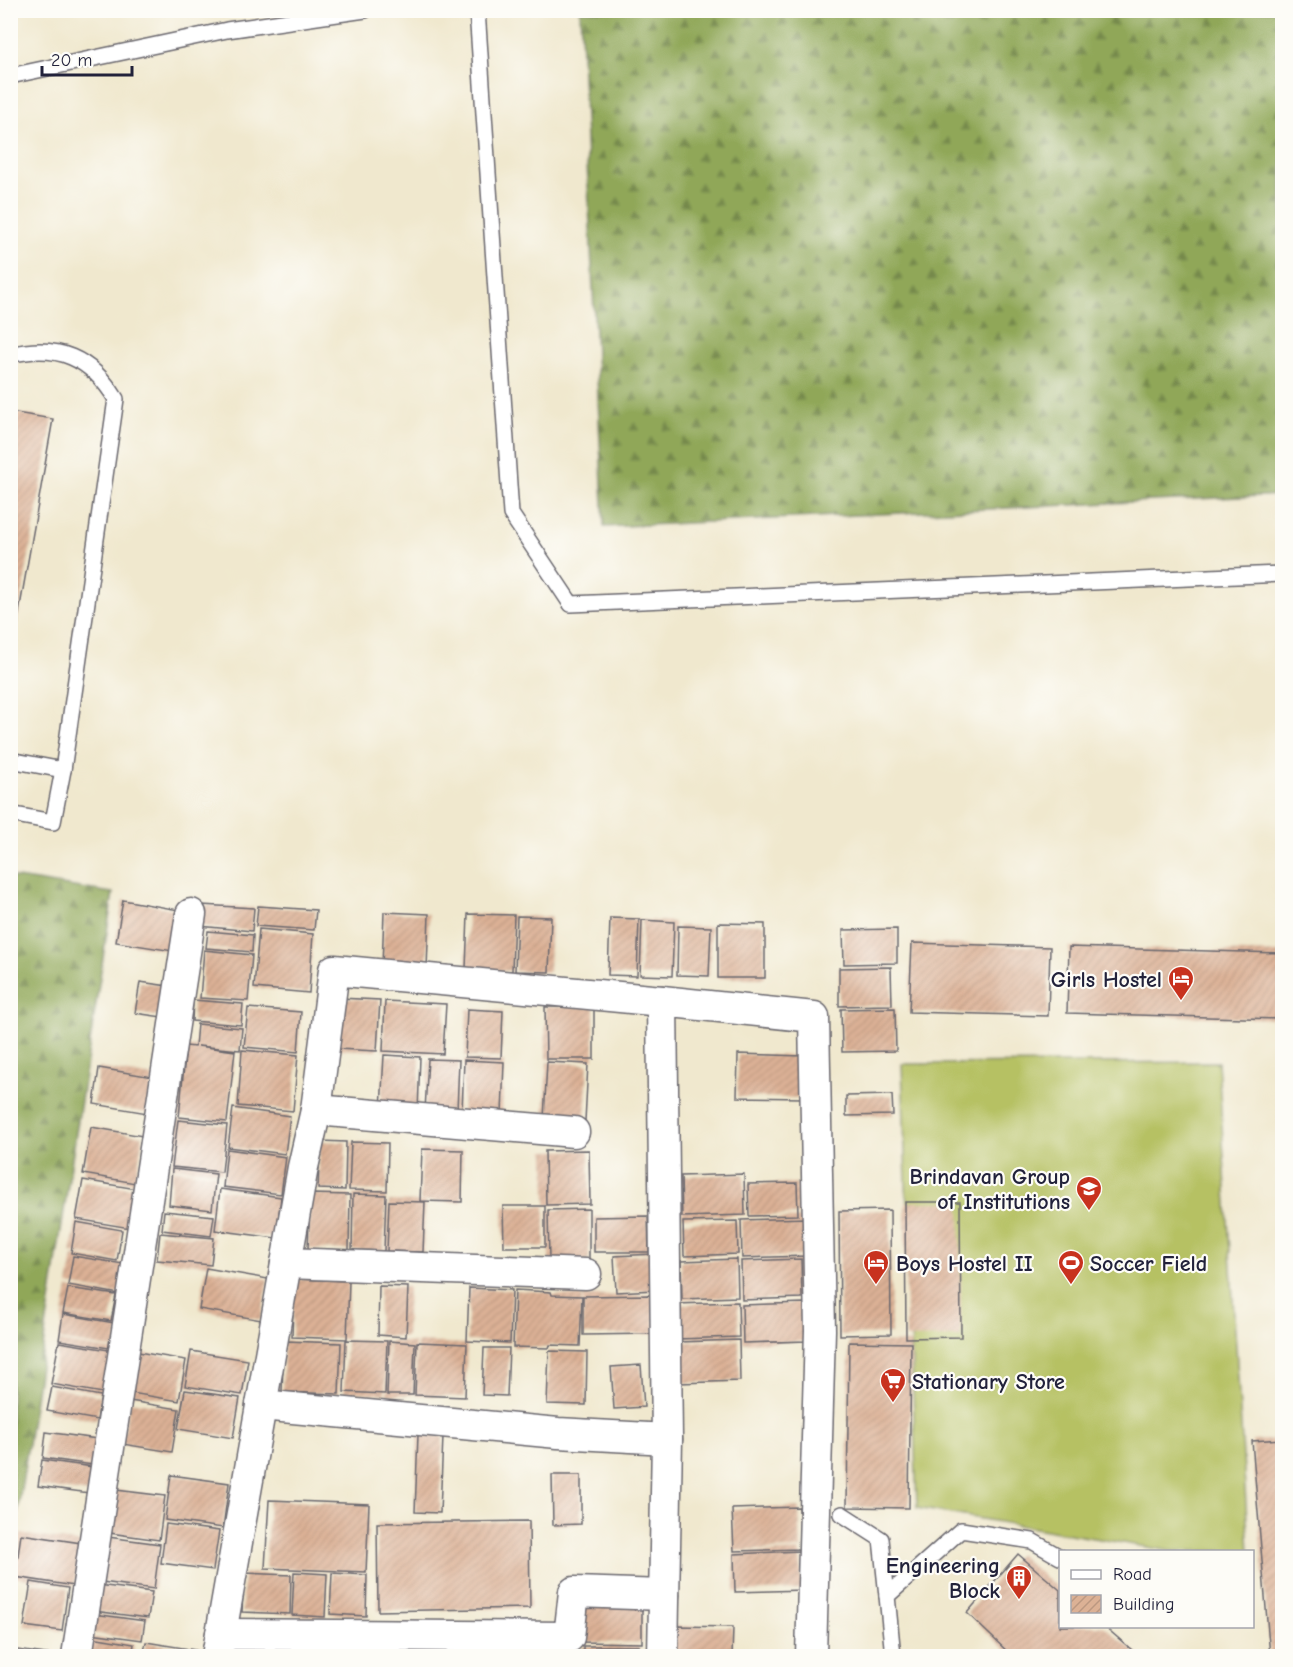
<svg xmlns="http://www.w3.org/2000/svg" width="1293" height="1667" viewBox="0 0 1293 1667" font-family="'Comic Neue',sans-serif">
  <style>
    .forest { fill: url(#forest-firs); stroke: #59644a; stroke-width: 1.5 }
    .pitch { fill: #b6c163; stroke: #6c724f; stroke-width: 1.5 }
    .building { fill: url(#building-hatch) }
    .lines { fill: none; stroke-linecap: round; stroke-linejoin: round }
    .service-casing { stroke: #6a676e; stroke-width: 18 }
    .minor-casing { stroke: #6a676e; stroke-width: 33 }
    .service { stroke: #fff; stroke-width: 15 }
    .minor { stroke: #fff; stroke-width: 30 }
    .labels { text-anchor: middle; stroke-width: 4.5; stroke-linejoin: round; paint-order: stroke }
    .poi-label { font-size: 22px; font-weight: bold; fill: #22223b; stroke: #fdfcf7; text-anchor: end }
  </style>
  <defs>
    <pattern id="forest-firs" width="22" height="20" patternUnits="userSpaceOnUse" patternTransform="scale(1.5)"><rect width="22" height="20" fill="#90a759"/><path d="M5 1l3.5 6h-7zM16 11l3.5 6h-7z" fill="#75884b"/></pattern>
    <pattern id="building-hatch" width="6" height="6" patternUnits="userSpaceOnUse" patternTransform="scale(1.5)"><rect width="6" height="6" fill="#dcb195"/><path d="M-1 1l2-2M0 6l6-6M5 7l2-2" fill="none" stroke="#bc9881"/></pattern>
  </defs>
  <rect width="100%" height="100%" fill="#fdfcf7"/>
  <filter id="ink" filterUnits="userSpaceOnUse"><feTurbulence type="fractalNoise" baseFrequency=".0167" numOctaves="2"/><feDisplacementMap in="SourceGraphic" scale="12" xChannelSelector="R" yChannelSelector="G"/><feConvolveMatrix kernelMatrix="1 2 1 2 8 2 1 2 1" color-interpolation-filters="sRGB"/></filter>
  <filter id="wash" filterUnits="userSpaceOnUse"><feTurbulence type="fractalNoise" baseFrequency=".008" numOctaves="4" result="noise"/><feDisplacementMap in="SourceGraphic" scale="24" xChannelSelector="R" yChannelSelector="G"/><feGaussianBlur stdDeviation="1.35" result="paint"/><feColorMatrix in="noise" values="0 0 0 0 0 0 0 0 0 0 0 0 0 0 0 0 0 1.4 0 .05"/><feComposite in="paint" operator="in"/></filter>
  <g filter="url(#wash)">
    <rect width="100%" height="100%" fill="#f0e8ce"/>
    <g class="forest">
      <path d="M580,11H1282V495L604,527Z"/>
      <path d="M11,877L113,893L11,1555L10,877Z"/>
    </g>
    <path class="pitch" d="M1218,1062L1249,1551H1170L917,1508L902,1064Z"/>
    <g id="blocks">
      <g class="building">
        <path d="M10,412L53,419L12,652H10Z"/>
        <path d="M123,900L179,910L173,951L116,942Z"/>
        <path d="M201,905L254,908L252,931L199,926Z"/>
        <path d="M258,906L316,910L314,930L256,926Z"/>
        <path d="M384,912L429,914L427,969L382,967Z"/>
        <path d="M468,914L514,915L512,971L466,969Z"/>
        <path d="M517,916L551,917L549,972L515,971Z"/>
        <path d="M610,918L639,919L637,976L608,975Z"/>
        <path d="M642,920L674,922L672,976L640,975Z"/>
        <path d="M718,923L765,924V978H718Z"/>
        <path d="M678,926L711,927L709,976L677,975Z"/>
        <path d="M259,929L313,934L309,993L254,988Z"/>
        <path d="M897,929V963L844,964L843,930Z"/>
        <path d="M208,931L253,935L252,952L206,948Z"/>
        <path d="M912,943L1050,947L1048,1016L909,1012Z"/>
        <path d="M1069,947L1282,953V1019L1067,1013Z"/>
        <path d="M204,950L252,955L248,1001L200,998Z"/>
        <path d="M891,967L892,1005L839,1006V968Z"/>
        <path d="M140,982L168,986L162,1017L135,1013Z"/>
        <path d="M339,998L380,1000L377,1051L337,1049Z"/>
        <path d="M193,1000L243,1004L241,1025L192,1021Z"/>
        <path d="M385,1001L446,1004L443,1054L383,1051Z"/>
        <path d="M545,1007H594V1059H546Z"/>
        <path d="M248,1008L301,1012L298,1052L244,1047Z"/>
        <path d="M895,1008L896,1051L842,1052L841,1009Z"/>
        <path d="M467,1009L503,1011L501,1058L465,1057Z"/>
        <path d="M197,1024L242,1028L240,1050L198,1046L235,1051L227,1122L179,1117L186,1046L195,1047Z"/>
        <path d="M242,1050L298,1055L293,1111L238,1106Z"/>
        <path d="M738,1054L803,1056L802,1098L737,1097Z"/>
        <path d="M384,1055L420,1057L418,1111L381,1109Z"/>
        <path d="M428,1059L459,1060L457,1111L425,1110Z"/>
        <path d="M464,1060L504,1062L502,1114L462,1112Z"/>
        <path d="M547,1062L588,1064L585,1121L544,1119Z"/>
        <path d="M99,1068L153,1077L147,1113L94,1104Z"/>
        <path d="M892,1095L893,1115L846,1116V1096Z"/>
        <path d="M233,1108L290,1116L285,1154L228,1147Z"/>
        <path d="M178,1120L227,1125L222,1172L172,1167Z"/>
        <path d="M91,1127L143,1136L135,1183L83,1174Z"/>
        <path d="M320,1141L346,1142L345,1190L318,1189Z"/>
        <path d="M351,1142L388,1143L387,1191L349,1190Z"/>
        <path d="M227,1149L286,1157L281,1194L223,1187Z"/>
        <path d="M422,1149L463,1150L462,1202L420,1201Z"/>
        <path d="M589,1150L590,1204L546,1205L545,1151Z"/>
        <path d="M172,1169L216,1174L212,1210L169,1205Z"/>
        <path d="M744,1174L745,1215L682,1217L681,1176Z"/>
        <path d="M83,1180L137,1189L130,1228L76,1219Z"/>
        <path d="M797,1183L798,1215L749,1216L748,1184Z"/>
        <path d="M220,1189L281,1197L276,1238L215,1230Z"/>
        <path d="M310,1194L350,1195L349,1250L308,1249Z"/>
        <path d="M353,1194L386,1195L384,1251L352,1250Z"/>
        <path d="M389,1201L425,1202L423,1252L387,1251Z"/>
        <path d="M905,1202H960L961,1337L906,1338Z"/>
        <path d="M503,1206H545V1247H504Z"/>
        <path d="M589,1209V1260L549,1261L548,1210Z"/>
        <path d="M890,1210L891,1334L840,1335L839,1211Z"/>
        <path d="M164,1211L214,1216L211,1236L162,1230Z"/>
        <path d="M648,1216L649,1252H594V1217Z"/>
        <path d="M807,1218L808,1256L742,1258L741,1220Z"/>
        <path d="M737,1221L738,1254L684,1256L683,1222Z"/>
        <path d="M76,1222L122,1230L117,1261L71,1253Z"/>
        <path d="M160,1233L214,1238L211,1265L157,1260Z"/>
        <path d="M654,1254L655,1290L616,1292L614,1256Z"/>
        <path d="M73,1256L130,1265L125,1295L68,1285Z"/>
        <path d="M737,1259L738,1297L682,1299L681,1261Z"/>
        <path d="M801,1259L802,1298L742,1300L741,1261Z"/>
        <path d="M206,1268L268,1279L261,1320L199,1309Z"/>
        <path d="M294,1279L349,1281L347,1339L292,1337Z"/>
        <path d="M379,1286L408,1287L406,1337L378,1335Z"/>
        <path d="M68,1288L116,1295L111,1321L63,1313Z"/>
        <path d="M469,1288L512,1290L510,1343L467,1341Z"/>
        <path d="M515,1290L551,1292L552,1295L582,1296L580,1346L550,1345L549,1348L513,1347Z"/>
        <path d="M654,1295L655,1334L583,1335V1296Z"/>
        <path d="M738,1302L739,1337L677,1339L676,1304Z"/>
        <path d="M806,1303L807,1341L743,1343L742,1305Z"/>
        <path d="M63,1314L120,1324L115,1349L59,1340Z"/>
        <path d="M346,1340L387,1341L385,1394L344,1392Z"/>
        <path d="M739,1340L740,1381L679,1383L678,1342Z"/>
        <path d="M284,1341L341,1343L339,1394L282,1392Z"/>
        <path d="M389,1341L415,1343L413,1395H387Z"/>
        <path d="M59,1342L115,1351L108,1394L51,1384Z"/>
        <path d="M417,1342L467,1344L465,1397L415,1395Z"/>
        <path d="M849,1342L911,1343L909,1508L847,1507Z"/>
        <path d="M484,1348H509L507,1396L482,1395Z"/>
        <path d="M191,1351L248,1360L242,1395L185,1386Z"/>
        <path d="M549,1351L587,1352L586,1405L547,1404Z"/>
        <path d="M138,1352L186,1360L179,1401L131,1393Z"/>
        <path d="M641,1365L644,1407L614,1409L611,1367Z"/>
        <path d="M52,1387L101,1396L97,1420L47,1411Z"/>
        <path d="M185,1390L240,1398L233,1438L178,1429Z"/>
        <path d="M130,1401L179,1409L172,1452L122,1444Z"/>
        <path d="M46,1432L97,1439L93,1465L43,1458Z"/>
        <path d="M418,1435L443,1436L440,1513L415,1512Z"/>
        <path d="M1282,1439V1656H1270L1252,1441Z"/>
        <path d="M42,1460L93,1467L89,1493L38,1486Z"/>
        <path d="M171,1475L229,1483L223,1528L165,1520Z"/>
        <path d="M552,1475H581V1524L553,1525Z"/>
        <path d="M116,1490L165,1496L159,1540L110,1533Z"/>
        <path d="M269,1500L369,1504L366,1572L265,1568Z"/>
        <path d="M799,1507L801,1549L734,1551L732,1509Z"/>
        <path d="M529,1521L530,1608L378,1611L377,1523Z"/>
        <path d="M166,1524L219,1531L213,1570L161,1563Z"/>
        <path d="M21,1534L81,1543L74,1586L15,1577Z"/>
        <path d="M108,1537L160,1544L154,1589L102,1582Z"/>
        <path d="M800,1551L802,1590L735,1592L734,1554Z"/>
        <path d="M1018,1554L1060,1590V1626H1104L1139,1656H1012L967,1613Z"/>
        <path d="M294,1572L327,1574L325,1617L292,1615Z"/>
        <path d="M244,1573L291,1575L290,1614L242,1612Z"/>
        <path d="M332,1573L367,1575L366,1616L330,1614Z"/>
        <path d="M31,1582L68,1588L62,1631L24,1626Z"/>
        <path d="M98,1585L152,1592L148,1618L94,1611Z"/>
        <path d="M581,1602L642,1603V1643L580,1642Z"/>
        <path d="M94,1614L145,1621L142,1640L91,1633Z"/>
        <path d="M674,1626L733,1627L732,1656H673Z"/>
        <path d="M92,1637L134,1644L132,1656H89Z"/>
        <path d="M146,1642L196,1650L195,1656H143Z"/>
        <rect x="583" y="1646" width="56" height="10"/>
        <path d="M10,1649L53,1655L52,1656H10Z"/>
        <rect x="418" y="1650" width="37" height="6"/>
        <rect x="461" y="1650" width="35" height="6"/>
        <rect x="297" y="1652" width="37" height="4"/>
      </g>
    </g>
  </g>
  <g filter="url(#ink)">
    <use href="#blocks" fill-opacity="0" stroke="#6a676e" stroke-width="1.5"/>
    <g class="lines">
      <defs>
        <g id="service">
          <path d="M477,10L511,514L571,604L1282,574"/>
          <path d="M10,76L227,30L365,10"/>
          <path d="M10,355C58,343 91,358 116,399L63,770L53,822L10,814"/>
          <path d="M10,760L63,770"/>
          <path d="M842,1514L881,1539L887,1596"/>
          <path d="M893,1656L887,1596L961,1530L1032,1541L1060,1557"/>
        </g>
        <g id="minor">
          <path d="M316,1110L574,1132"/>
          <path d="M286,1263L586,1274"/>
          <path d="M261,1405L558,1433L667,1439"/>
          <path d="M221,1634L569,1637L574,1592L664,1595"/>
          <path d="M77,1656L191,914"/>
          <path d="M217,1656L303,1167L316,1110L334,970L662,1001"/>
          <path d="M663,1656L667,1439L662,1001L814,1017L820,1330L811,1656"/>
        </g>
      </defs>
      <use href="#service" class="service-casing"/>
      <use href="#minor" class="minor-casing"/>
      <use href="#service" class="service"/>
      <use href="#minor" class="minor"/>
    </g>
  </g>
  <defs>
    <symbol id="hotel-pin" viewBox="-11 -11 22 30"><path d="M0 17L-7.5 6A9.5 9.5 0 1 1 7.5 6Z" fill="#c8321e" stroke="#fdfcf7"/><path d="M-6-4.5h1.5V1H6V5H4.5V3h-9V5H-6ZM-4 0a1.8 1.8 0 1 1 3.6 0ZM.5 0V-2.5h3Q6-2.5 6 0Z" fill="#fff"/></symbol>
    <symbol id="university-pin" viewBox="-11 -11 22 30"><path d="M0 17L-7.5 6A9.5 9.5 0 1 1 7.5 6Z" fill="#c8321e" stroke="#fdfcf7"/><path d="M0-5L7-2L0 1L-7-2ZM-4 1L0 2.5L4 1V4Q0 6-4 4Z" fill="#fff"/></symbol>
    <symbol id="stadium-pin" viewBox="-11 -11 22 30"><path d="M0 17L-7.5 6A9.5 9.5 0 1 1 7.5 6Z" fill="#c8321e" stroke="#fdfcf7"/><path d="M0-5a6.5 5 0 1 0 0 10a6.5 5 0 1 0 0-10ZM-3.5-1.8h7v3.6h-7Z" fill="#fff"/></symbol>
    <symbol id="supermarket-pin" viewBox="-11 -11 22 30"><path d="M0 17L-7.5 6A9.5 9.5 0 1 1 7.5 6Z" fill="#c8321e" stroke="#fdfcf7"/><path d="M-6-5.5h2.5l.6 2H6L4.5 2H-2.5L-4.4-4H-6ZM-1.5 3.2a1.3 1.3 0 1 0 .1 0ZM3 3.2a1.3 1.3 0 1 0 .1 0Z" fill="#fff"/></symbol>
    <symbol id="building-pin" viewBox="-11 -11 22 30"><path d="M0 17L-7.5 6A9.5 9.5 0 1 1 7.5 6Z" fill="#c8321e" stroke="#fdfcf7"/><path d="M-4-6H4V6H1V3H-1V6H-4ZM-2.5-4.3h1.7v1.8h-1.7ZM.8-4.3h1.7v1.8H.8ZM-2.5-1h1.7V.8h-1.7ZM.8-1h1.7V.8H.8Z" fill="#fff"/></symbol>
  </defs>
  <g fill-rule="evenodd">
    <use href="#hotel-pin" x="1166" y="964" width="30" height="40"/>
    <use href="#university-pin" x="1074" y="1174" width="30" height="40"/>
    <use href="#hotel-pin" x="861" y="1248" width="30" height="40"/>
    <use href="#stadium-pin" x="1056" y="1248" width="30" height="40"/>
    <use href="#supermarket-pin" x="878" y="1366" width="30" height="40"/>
    <use href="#building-pin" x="1004" y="1563" width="30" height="40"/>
  </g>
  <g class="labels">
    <g class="poi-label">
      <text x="1162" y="987">Girls Hostel</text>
      <text x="1070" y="1184">Brindavan Group<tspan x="1070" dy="25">of Institutions</tspan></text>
      <text x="896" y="1271" text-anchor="start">Boys Hostel II</text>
      <text x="1090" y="1271" text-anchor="start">Soccer Field</text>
      <text x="912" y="1389" text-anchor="start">Stationary Store</text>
      <text x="1000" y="1573">Engineering<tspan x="1000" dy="25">Block</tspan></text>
    </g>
  </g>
  <rect width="1293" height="1667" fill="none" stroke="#fdfcf7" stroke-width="36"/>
  <rect x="1059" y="1550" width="195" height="78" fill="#fdfcf7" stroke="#a5a5ac" stroke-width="1.5"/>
  <rect x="1071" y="1570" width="30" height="9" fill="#ffffff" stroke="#a5a5ac" stroke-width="1.5"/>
  <text x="1113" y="1580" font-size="18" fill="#22223b">Road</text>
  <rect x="1071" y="1595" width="30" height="18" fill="url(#building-hatch)" stroke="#a5a5ac" stroke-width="1.5"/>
  <text x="1113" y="1610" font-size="18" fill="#22223b">Building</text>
  <path d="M42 66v9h90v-9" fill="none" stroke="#22223b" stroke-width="3"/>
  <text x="51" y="66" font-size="18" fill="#22223b" stroke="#fdfcf7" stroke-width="4.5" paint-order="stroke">20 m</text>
</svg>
